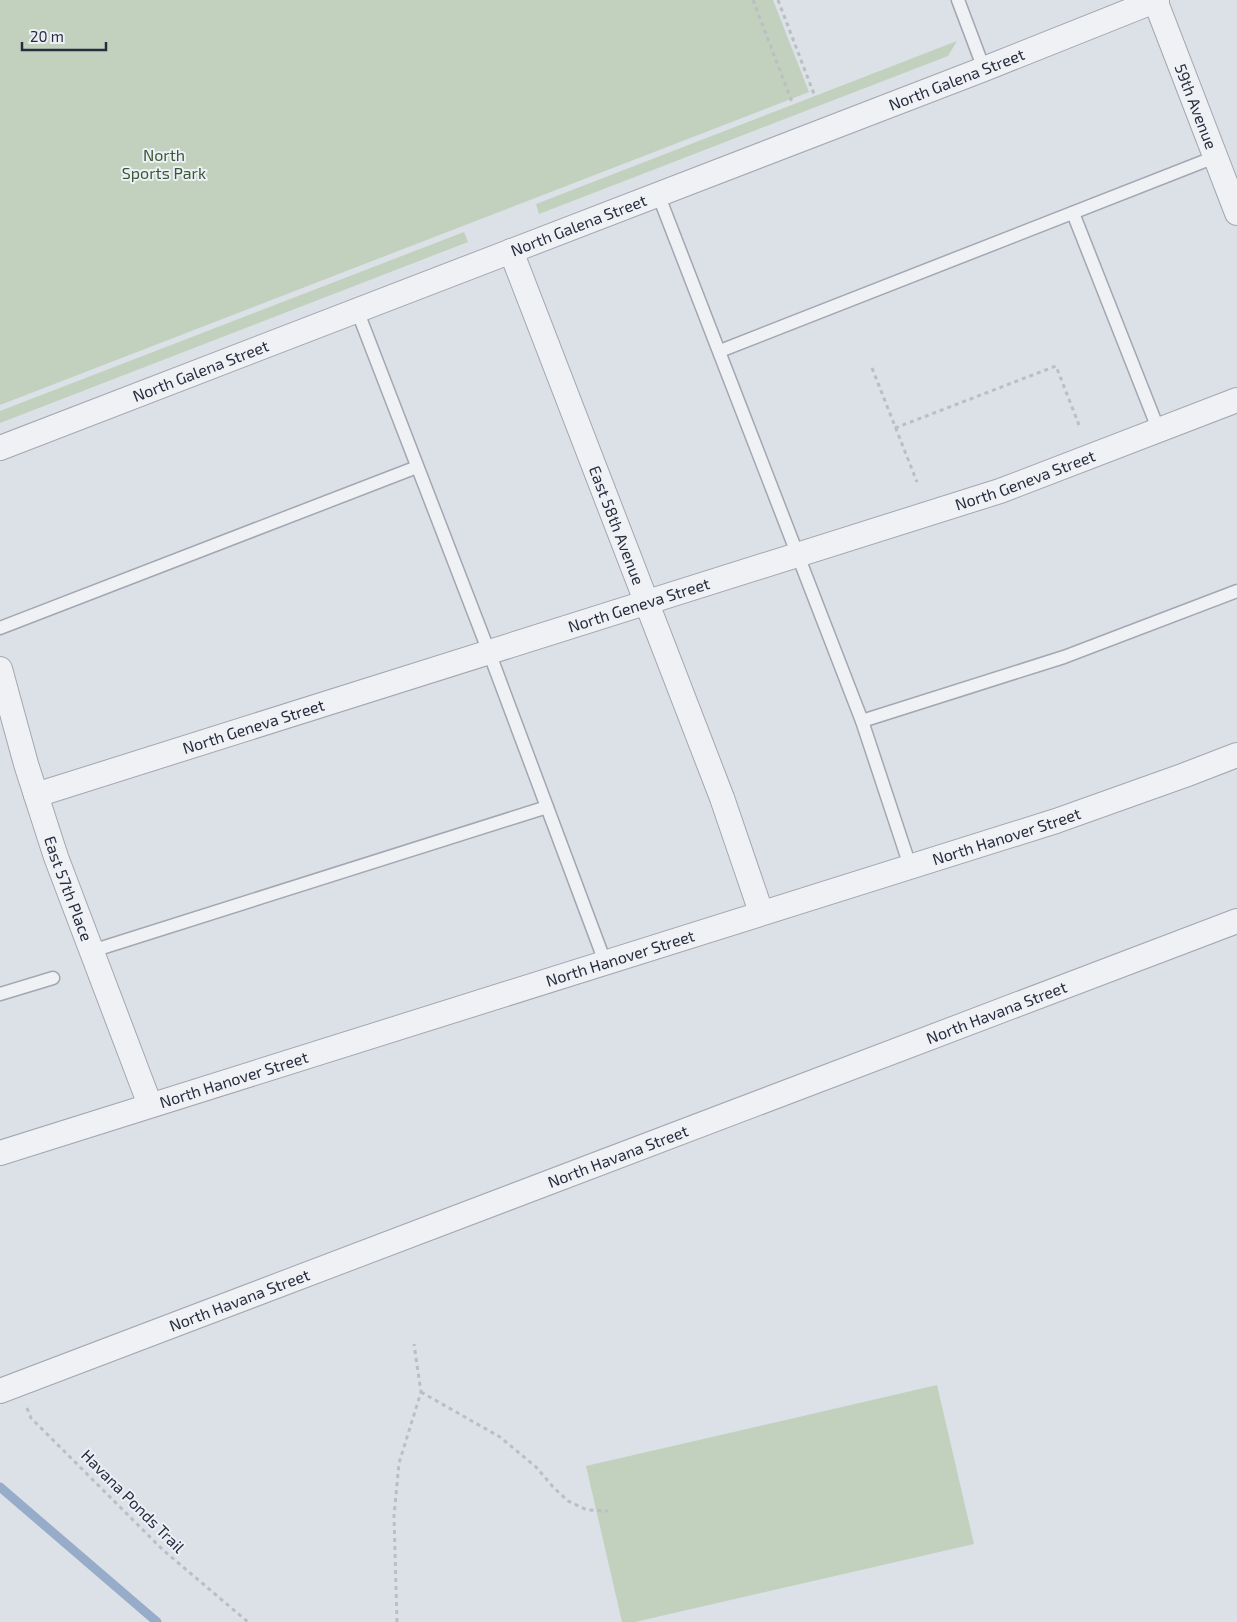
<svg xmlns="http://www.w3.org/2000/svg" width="1237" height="1622" viewBox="0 0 1237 1622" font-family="'Exo 2',sans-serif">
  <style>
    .green { fill: #c1d1bd }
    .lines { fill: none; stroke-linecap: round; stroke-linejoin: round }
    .stream { stroke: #96acc9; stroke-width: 9 }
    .service-casing { stroke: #a2a7b1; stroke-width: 15 }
    .minor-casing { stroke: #a2a7b1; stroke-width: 26 }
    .path { stroke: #bbbec5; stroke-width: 3; stroke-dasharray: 4 4; stroke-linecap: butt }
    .service { stroke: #eff1f5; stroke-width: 12 }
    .minor { stroke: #eff1f5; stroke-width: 24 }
    .labels { text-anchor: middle; stroke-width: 4; stroke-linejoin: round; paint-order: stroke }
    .street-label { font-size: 16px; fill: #262d3e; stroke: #eceff5 }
    .park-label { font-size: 16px; fill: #385a32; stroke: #eceff5 }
  </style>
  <rect width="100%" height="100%" fill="#dce0e7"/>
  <g class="green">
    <path d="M0,0H773L809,92L0,405Z"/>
    <path d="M957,41L948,56L539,214L536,204Z"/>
    <path d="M464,232L468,242L0,423V411Z"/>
    <path d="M937,1385L974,1544L635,1622H622L586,1466Z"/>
  </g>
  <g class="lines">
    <path class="stream" d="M0,1487L157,1622"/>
    <defs>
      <g id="service">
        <path d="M958,0L984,69"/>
        <path d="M658,194L862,721L910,866"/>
        <path d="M1073,213L1159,431"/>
        <path d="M357,310L489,652L605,962"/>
        <path d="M720,351L1215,157"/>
        <path d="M0,628L417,467"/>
        <path d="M862,721L1064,657L1237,591"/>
        <path d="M92,951L547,807"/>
        <path d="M0,994L53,978"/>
      </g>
      <g id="minor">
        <path id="s1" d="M1155,0L1237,213"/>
        <path id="s2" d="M511,251L722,798L761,912"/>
        <path id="s3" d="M0,448L984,69L1157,0"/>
        <path id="s4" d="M0,669L26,764L56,857L150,1105"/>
        <path id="s5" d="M36,795L1000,491L1237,400"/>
        <path id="s6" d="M0,1153L1056,821L1185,775L1237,755"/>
        <path id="s7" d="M0,1391L1237,921"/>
      </g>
    </defs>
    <use href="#service" class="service-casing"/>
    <use href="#minor" class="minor-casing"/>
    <g class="path">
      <path d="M753,0L792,102"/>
      <path d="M778,0L814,94"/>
      <path d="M872,368L917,482"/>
      <path d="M895,428L1056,366L1079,425"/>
      <path d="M421,1392L500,1437L536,1467L554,1488L568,1501L587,1510L608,1511"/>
      <path d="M27,1408L31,1418L163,1550L248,1622"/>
      <path d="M397,1622L394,1516L399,1463L421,1392L414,1344"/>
    </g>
    <use href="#service" class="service"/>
    <use href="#minor" class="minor"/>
  </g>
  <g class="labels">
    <g class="street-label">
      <text dy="6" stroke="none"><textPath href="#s3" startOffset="1025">North Galena Street</textPath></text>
      <text dy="6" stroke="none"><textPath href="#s1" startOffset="114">59th Avenue</textPath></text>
      <text dy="6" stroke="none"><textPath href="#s3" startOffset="620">North Galena Street</textPath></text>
      <text dy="6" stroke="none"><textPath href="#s3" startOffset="215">North Galena Street</textPath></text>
      <text dy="6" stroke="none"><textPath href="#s5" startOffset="1038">North Geneva Street</textPath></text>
      <text dy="6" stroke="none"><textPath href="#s2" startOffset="294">East 58th Avenue</textPath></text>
      <text dy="6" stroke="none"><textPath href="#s5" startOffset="632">North Geneva Street</textPath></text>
      <text dy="6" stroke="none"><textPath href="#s5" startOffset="228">North Geneva Street</textPath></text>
      <text dy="6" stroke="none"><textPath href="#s6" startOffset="1055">North Hanover Street</textPath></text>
      <text dy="6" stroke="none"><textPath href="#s4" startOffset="230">East 57th Place</textPath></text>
      <text dy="6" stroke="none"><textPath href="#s6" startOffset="650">North Hanover Street</textPath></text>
      <text dy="6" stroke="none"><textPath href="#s7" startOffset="1066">North Havana Street</textPath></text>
      <text dy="6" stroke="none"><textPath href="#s6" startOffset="245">North Hanover Street</textPath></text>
      <text dy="6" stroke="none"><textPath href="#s7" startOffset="661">North Havana Street</textPath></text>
      <text dy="6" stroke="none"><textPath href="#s7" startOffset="256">North Havana Street</textPath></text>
      <text transform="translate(133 1501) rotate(45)" y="6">Havana Ponds Trail</text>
    </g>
    <g class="park-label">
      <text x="164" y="161">North<tspan x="164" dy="18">Sports Park</tspan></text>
    </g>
  </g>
  <path d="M22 42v8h84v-8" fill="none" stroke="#262d3e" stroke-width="2.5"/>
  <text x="30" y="42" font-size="15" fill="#262d3e" stroke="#eceff5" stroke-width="4" paint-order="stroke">20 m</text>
</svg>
